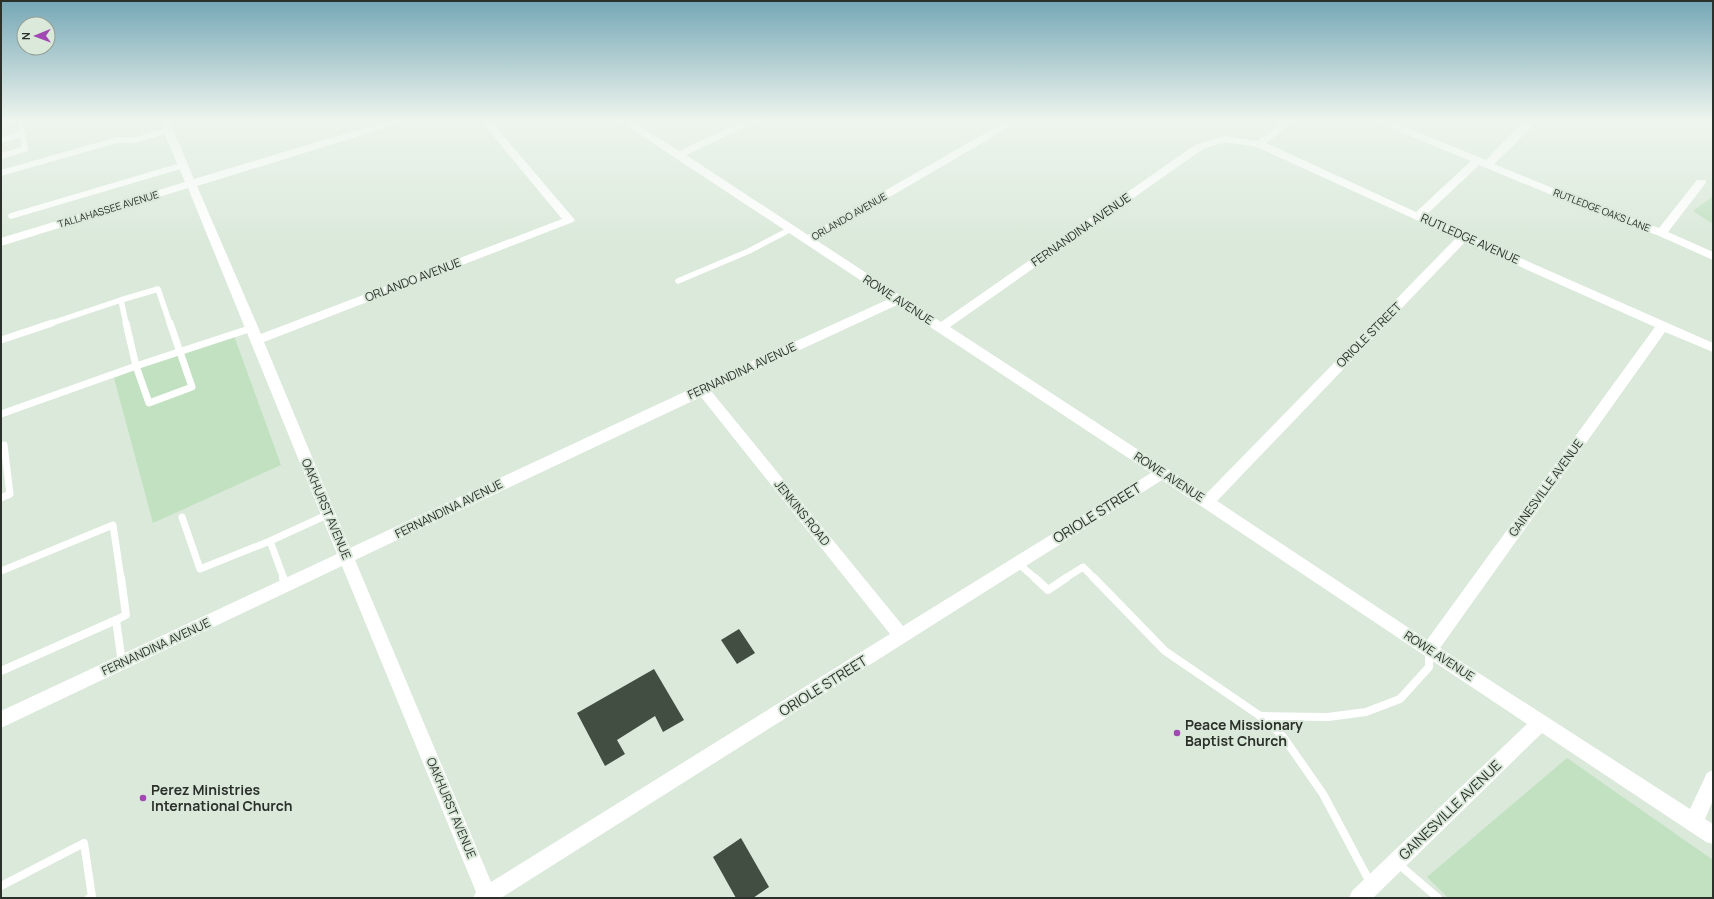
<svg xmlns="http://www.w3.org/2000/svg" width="1714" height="899" viewBox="0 0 1714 899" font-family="Manrope,sans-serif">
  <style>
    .green { fill: #c1e1c1 }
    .building { fill: #424e42 }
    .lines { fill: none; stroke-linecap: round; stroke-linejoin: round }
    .lane-far2 { stroke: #fff; stroke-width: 5.5 }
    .lane-far1 { stroke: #fff; stroke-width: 7 }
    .lane { stroke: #fff; stroke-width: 8 }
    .street { fill: #fff; fill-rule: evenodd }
    .poi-dot { fill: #a248b3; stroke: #dae9da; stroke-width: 1.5 }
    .labels { text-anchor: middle; stroke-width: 4; stroke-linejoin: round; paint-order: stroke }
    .far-street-label { font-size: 10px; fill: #2b302b; stroke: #dae9da }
    .street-label { font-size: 12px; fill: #2b302b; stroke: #dae9da }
    .near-street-label { font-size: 14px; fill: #2b302b; stroke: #dae9da }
    .near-poi-label { font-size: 14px; font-weight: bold; fill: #2b302b; stroke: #dae9da; text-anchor: start }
  </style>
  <rect width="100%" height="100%" fill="#dae9da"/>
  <g class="green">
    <path d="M1713,196V224L1693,211Z"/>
    <path d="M233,333L281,465L153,523L114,378Z"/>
    <path d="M1567,758L1713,860V898H1448L1427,877Z"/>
  </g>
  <g class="building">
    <path d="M739,629L755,653L737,664L721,640Z"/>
    <path d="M654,669L684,720L663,732L655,716L617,740L625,754L605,766L577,713Z"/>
    <path d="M741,838L769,887L753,898H736L713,857Z"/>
  </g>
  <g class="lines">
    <g class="lane-far2">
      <path d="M1,123L14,120"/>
      <path d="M1,140L22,134"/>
      <path d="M1,156L25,149L20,120"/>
      <path d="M1,173L117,140H135L168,130"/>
      <path d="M11,216L184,165"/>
      <path d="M678,281L749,251L791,229"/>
      <path d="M121,300L126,324"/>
      <path d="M121,300L158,289L170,324"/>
      <path d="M49,324L121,300"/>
    </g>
    <g class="lane-far1">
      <path d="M126,323L136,366L149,403L192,387L170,323"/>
      <path d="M1,340L52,323"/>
      <path d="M1,414L136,366L252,328"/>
      <path d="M1,498L10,494L4,445"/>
      <path d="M182,517L200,569L270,541L329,514"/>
      <path d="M270,541L284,579"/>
      <path d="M1018,563L1036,579"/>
      <path d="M1,571L113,525L121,579"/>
      <path d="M1064,579L1083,567L1095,579"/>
    </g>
    <g class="lane">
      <path d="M283,578L286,586"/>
      <path d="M1035,578L1048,590L1066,578"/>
      <path d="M1094,578L1165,651L1269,722L1284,738L1323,794L1371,884"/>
      <path d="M116,620L126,615L121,578"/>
      <path d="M1,671L116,620L122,663"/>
      <path d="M1260,716L1328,717L1366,712L1400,699L1429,667V650"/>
      <path d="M1396,862L1438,898"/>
      <path d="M1,886L84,843L92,897L89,898"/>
    </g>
    <path class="street" d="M159,120H169L194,179L391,120H405L404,122L197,186L261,334L562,219L480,120H490L575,220L573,222L264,342L350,548L697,386L889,299L621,122L620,120H631L679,151L745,120H757L756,122L686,155L808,235L1008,120H1019L1018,122L816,240L941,322L1195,145L1225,136L1257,141L1286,120H1297L1266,143L1416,212L1471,161L1376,122L1375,120H1388L1486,160L1517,128L1528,120H1539L1494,164L1608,211L1659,228L1697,180H1705L1706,182L1705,184L1668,232L1713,252V260L1657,235L1600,215L1479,165L1425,216L1713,343V352L1665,332L1440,648L1690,809L1707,773L1713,770V800L1705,819L1713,824V844L1706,842L1542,733L1373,898H1349L1352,891L1527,724L1162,480L501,898H473L476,892L342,566L1,728V711L337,554L188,188L1,246V238L185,182ZM1225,142L1257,147L1456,238L1206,494L950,327L1203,149ZM1465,242L1655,327L1427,640L1217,501ZM897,305L1151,473L903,626L711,391ZM701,397L890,634L491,882L355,560Z"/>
  </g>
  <linearGradient id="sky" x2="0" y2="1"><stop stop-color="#75a7b6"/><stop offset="0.49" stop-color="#eef5ee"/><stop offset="1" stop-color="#eef5ee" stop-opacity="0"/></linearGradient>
  <rect width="1714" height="245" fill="url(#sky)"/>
  <g class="poi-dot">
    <circle cx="1177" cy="733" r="4"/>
    <circle cx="143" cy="798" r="4"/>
  </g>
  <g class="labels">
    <g class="far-street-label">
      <text transform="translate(108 209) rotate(-17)" y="4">TALLAHASSEE AVENUE</text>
      <text transform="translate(1602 210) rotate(21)" y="4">RUTLEDGE OAKS LANE</text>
      <text transform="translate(849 216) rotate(-30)" y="4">ORLANDO AVENUE</text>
    </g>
    <g class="street-label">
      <text transform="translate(1081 230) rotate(-35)" y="4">FERNANDINA AVENUE</text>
      <text transform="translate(1470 239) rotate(24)" y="4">RUTLEDGE AVENUE</text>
      <text transform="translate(413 280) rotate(-21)" y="4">ORLANDO AVENUE</text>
      <text transform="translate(898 300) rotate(33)" y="4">ROWE AVENUE</text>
      <text transform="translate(1369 335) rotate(-45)" y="4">ORIOLE STREET</text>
      <text transform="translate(742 371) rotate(-25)" y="4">FERNANDINA AVENUE</text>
      <text transform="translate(1169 477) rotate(33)" y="4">ROWE AVENUE</text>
      <text transform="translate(1546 488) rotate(-54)" y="4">GAINESVILLE AVENUE</text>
      <text transform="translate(326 509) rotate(67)" y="4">OAKHURST AVENUE</text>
      <text transform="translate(449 509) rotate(-26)" y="4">FERNANDINA AVENUE</text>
      <text transform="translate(802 513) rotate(51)" y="4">JENKINS ROAD</text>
      <text transform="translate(156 647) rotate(-25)" y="4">FERNANDINA AVENUE</text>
      <text transform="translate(1439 656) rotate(33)" y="4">ROWE AVENUE</text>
      <text transform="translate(451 808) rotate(67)" y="4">OAKHURST AVENUE</text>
    </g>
    <g class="near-street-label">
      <text transform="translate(1097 513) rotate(-32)" y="5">ORIOLE STREET</text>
      <text transform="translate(823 686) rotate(-32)" y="5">ORIOLE STREET</text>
      <text transform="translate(1450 810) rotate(-44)" y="5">GAINESVILLE AVENUE</text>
    </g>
    <g class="near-poi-label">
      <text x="1185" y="730">Peace Missionary<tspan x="1185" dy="16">Baptist Church</tspan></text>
      <text x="151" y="795">Perez Ministries<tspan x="151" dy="16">International Church</tspan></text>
    </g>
  </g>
  <rect width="1714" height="899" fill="none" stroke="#2b302b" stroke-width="4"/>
  <g transform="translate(36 36) rotate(269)"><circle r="19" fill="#dae9da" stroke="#949f94"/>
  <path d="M0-3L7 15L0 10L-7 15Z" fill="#a248b3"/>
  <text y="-6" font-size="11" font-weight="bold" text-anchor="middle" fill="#2b302b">N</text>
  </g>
</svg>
